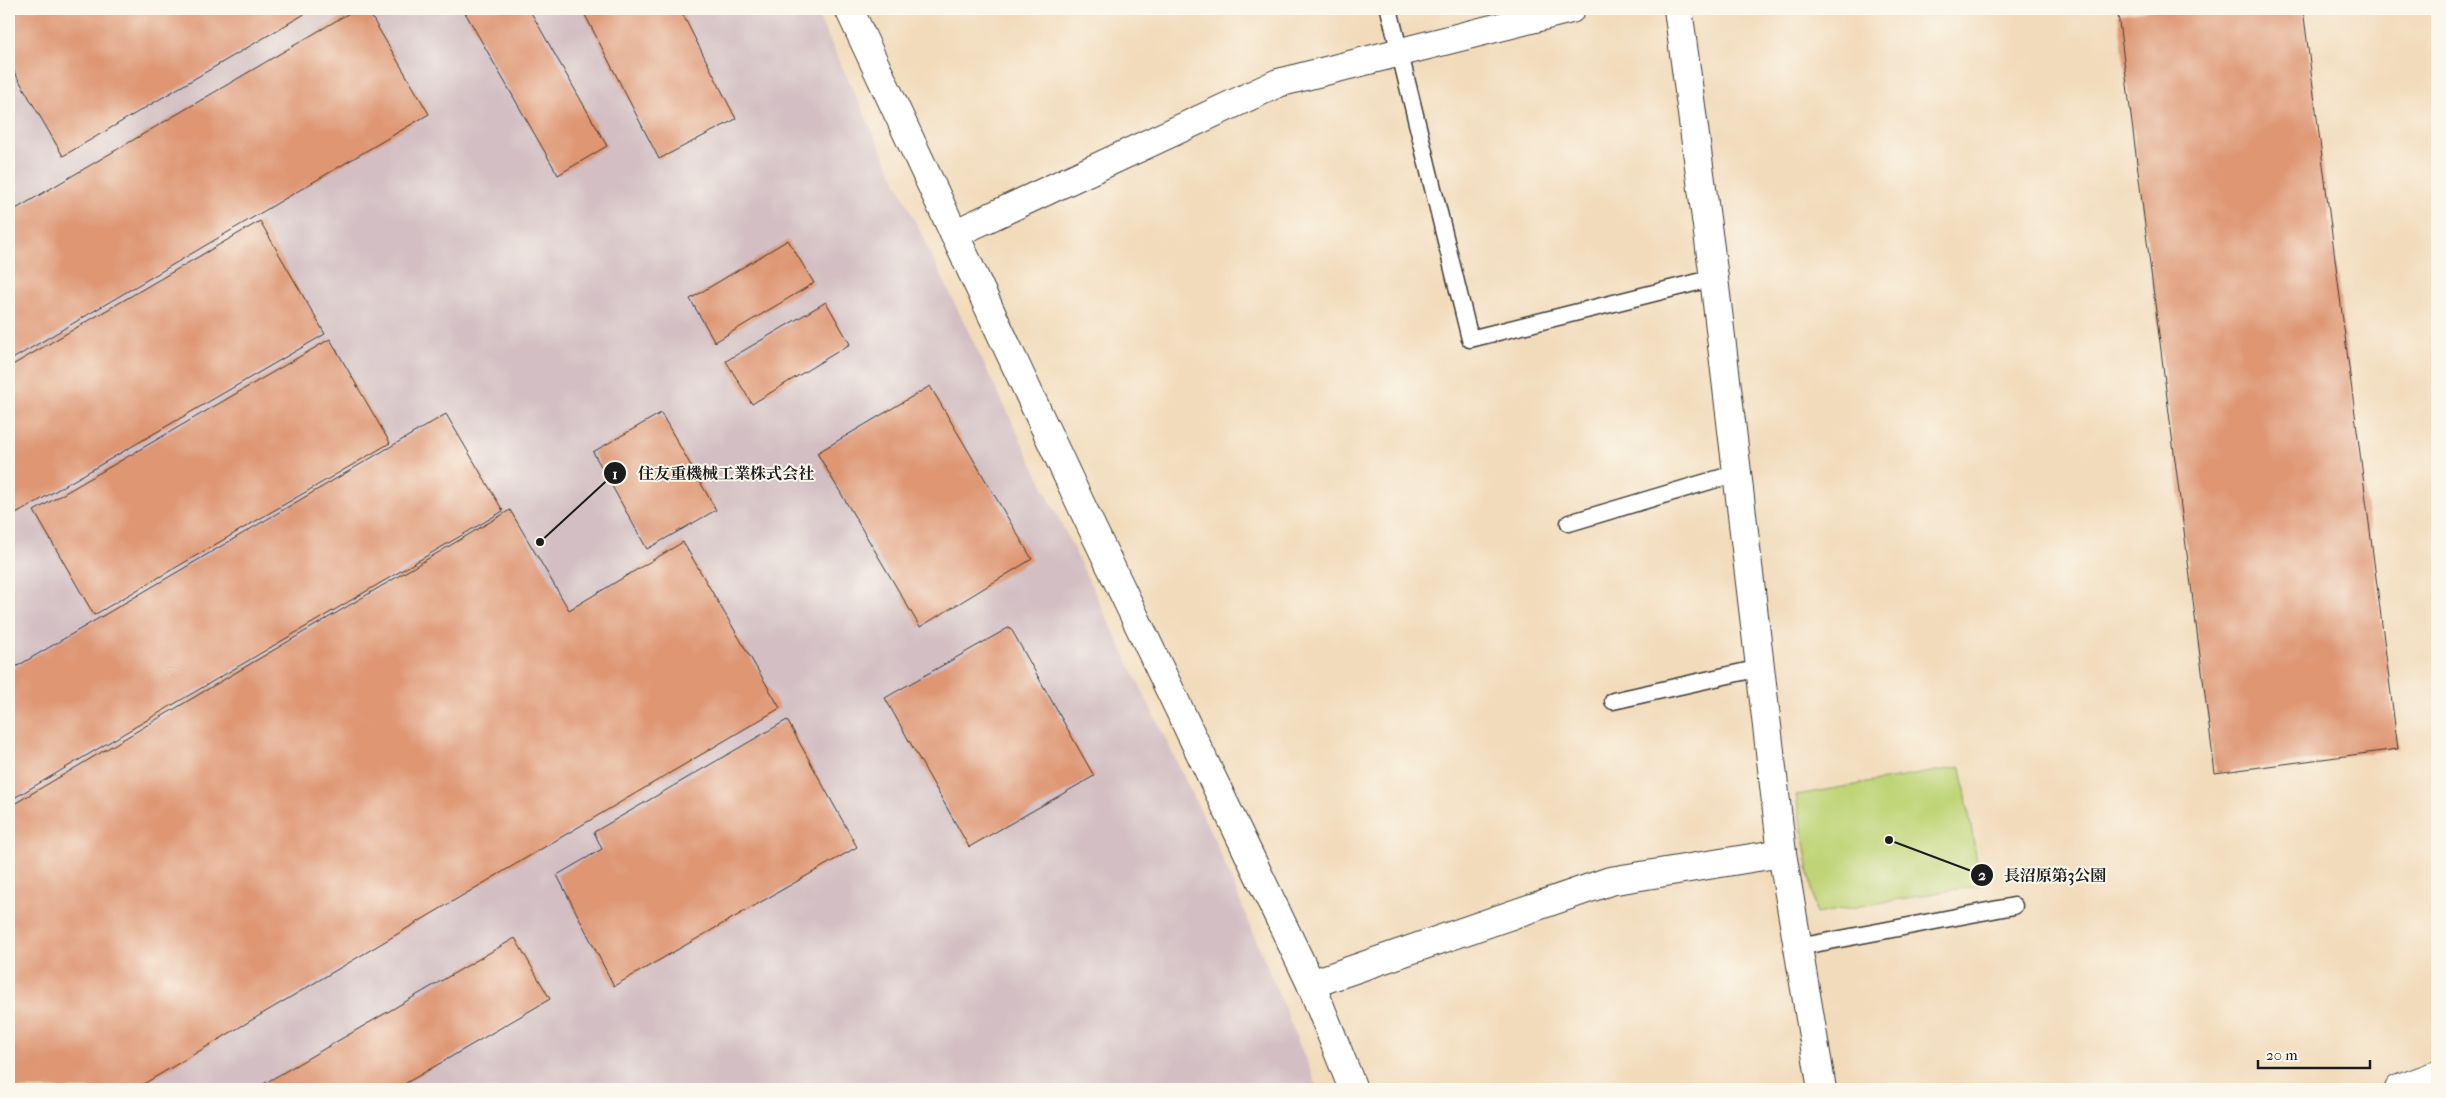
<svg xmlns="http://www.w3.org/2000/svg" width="2446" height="1098" viewBox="0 0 2446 1098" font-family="'IM FELL French Canon','Noto Serif JP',serif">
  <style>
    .industrial { fill: #d2bec3 }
    .green { fill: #bfd477; stroke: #6e784a }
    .building { fill: #de9673 }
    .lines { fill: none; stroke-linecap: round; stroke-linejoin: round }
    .service-casing { stroke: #3c3934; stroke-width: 19 }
    .minor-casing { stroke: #3c3934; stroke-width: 30 }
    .tertiary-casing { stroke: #3c3934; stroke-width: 30 }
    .primary-casing { stroke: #3c3934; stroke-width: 30 }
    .service { stroke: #fff; stroke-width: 16 }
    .minor { stroke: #fff; stroke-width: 28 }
    .tertiary { stroke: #fff; stroke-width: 28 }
    .primary { stroke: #fff; stroke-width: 28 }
    .leader { fill: none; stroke: #1c1c1c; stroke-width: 2 }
    .callout-dot { fill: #1c1c1c; stroke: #fbf7ec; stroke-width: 2 }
    .mark-label { font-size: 15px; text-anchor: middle; font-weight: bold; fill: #fff }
    .callout-label { font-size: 16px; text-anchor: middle; font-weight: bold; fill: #1c1c1c; stroke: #fbf7ec; stroke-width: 4; stroke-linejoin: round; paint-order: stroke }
  </style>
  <rect width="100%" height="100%" fill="#fbf7ec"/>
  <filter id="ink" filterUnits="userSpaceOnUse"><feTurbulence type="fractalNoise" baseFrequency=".02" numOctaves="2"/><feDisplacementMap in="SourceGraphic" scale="10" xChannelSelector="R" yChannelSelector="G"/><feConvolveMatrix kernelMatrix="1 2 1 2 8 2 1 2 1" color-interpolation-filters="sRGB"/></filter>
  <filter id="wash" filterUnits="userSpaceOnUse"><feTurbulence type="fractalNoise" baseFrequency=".0096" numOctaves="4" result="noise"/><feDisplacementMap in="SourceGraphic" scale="20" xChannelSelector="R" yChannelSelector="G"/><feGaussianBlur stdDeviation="1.12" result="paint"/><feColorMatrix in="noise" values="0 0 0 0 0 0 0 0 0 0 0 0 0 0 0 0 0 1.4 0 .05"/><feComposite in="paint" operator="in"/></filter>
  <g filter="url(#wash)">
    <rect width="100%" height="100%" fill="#f2dbbb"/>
    <path class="industrial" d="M9,9H815L925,242L1216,843L1318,1089H9Z"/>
    <path class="green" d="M1961,767L1981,885L1816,914L1796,795Z"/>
    <g id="blocks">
      <g class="building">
        <path d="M9,9H313L63,156L9,63Z"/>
        <path d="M356,9H367L429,114L9,361V213Z"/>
        <path d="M463,9H529L607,146L558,175Z"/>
        <path d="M582,9H680L736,119L659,159Z"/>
        <path d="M2157,9H2303L2398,749L2215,773L2118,14Z"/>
        <path d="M260,221L325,334L9,518V367Z"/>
        <path d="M788,240L814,283L715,342L690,299Z"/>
        <path d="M826,302L850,344L752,404L726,361Z"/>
        <path d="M330,339L390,443L94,615L34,511Z"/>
        <path d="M930,386L1032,559L920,627L817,453Z"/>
        <path d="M661,413L716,510L647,549L593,452Z"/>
        <path d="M446,414L503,511L9,801V671Z"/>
        <path d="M510,510L569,610L683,542L780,708L135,1089H9V807Z"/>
        <path d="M1010,627L1094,776L969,847L885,698Z"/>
        <path d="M787,720L857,847L614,986L557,875L602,849L594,832Z"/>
        <path d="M515,938L550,999L396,1089H255Z"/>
      </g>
    </g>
  </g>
  <g filter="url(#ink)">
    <use href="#blocks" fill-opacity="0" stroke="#3c3934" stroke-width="1"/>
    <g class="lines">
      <defs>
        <g id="service">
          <path d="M1389,9L1470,339L1714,278"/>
          <path d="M1569,523L1737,473"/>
          <path d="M1613,701L1760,668"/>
          <path d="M1798,947L2014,906"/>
        </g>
        <g id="minor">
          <path d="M1678,9L1714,278L1782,853L1822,1089"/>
          <path d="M954,234L1278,83L1571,9"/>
          <path d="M1311,984L1610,881L1782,853"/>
        </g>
        <path id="tertiary" d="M849,9L1083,509L1311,984L1353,1089"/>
        <path id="primary" d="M2399,1089L2437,1075"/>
      </defs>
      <use href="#service" class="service-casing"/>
      <use href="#minor" class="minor-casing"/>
      <use href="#tertiary" class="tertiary-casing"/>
      <use href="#primary" class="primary-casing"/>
      <use href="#service" class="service"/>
      <use href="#minor" class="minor"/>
      <use href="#tertiary" class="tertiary"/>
      <use href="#primary" class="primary"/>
    </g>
  </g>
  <path class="leader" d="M540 542L615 473M1889 840L1982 875"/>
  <g class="callout-dot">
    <circle cx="540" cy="542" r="5"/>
    <circle cx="1889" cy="840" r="5"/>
    <circle cx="615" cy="473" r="12"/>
    <circle cx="1982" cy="875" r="12"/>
  </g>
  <g class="mark-label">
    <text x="615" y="479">1</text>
    <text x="1982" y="880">2</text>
  </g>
  <g class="callout-label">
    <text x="726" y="479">住友重機械工業株式会社</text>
    <text x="2055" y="881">長沼原第3公園</text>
  </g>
  <rect width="2446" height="1098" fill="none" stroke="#fbf7ec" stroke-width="30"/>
  <path d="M2258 1060v8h112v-8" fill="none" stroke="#1c1c1c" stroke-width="2.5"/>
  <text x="2266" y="1060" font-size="15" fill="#1c1c1c" stroke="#fbf7ec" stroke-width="4" paint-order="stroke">20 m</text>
</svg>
